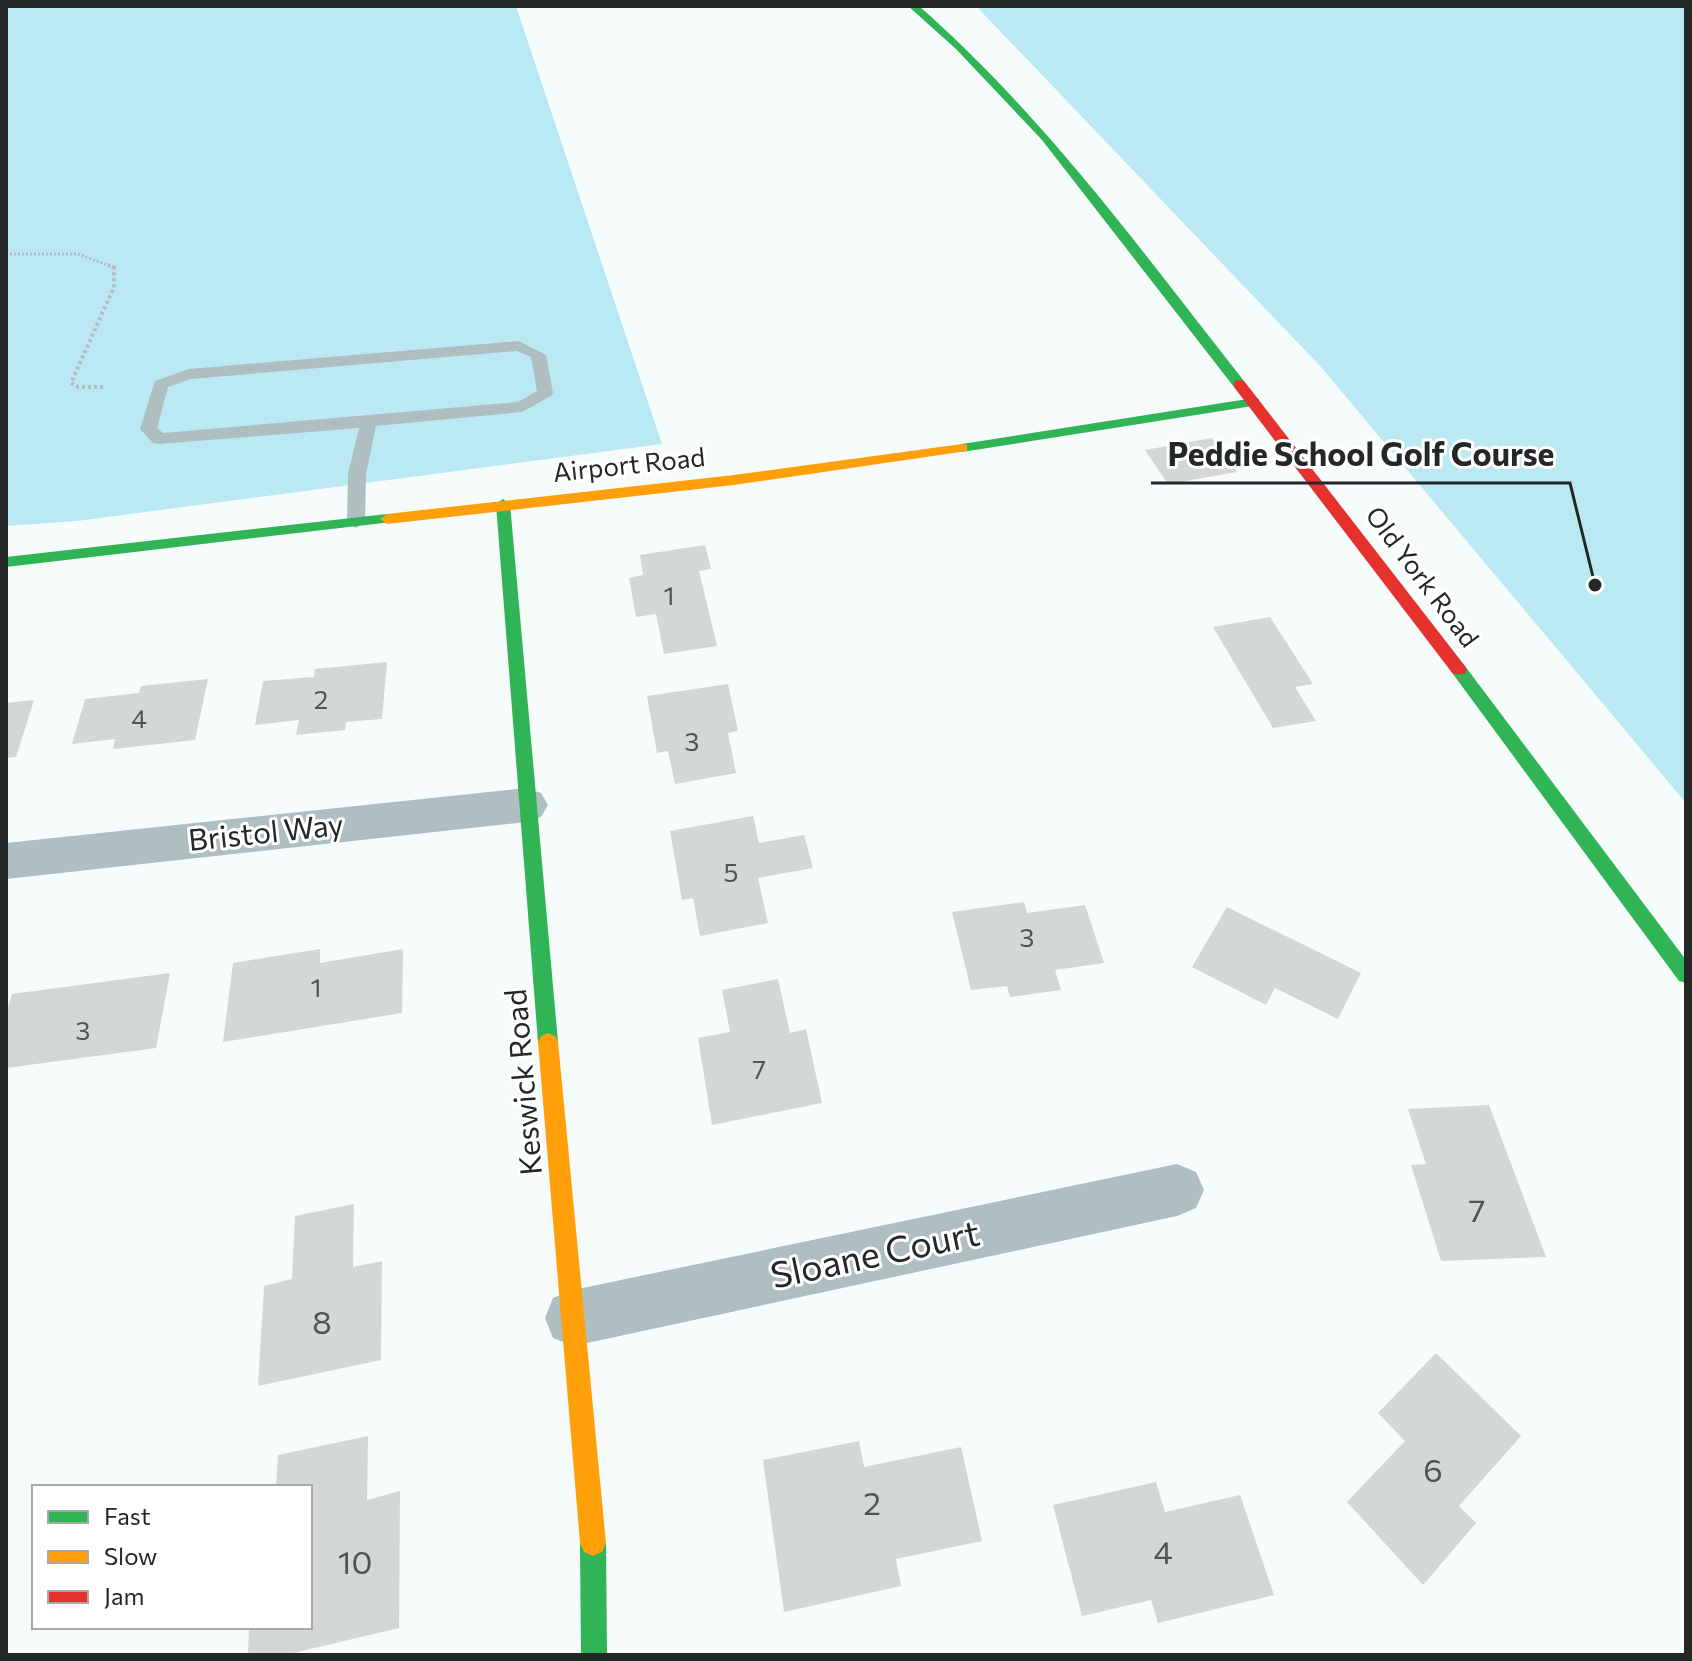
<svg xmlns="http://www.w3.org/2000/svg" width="1692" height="1661" viewBox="0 0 1692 1661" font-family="Commissioner,sans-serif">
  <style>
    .green { fill: #bae9f4 }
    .building { fill: #d3d7d8 }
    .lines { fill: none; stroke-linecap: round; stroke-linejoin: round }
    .path-far1 { stroke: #b3bcbf; stroke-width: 3; stroke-dasharray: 2 2; stroke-linecap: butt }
    .path { stroke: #b3bcbf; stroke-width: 4; stroke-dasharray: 3 3; stroke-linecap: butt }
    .lane { fill: #aebec1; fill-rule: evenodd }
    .street { fill: #aebec1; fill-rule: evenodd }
    .fast { fill: #30b455; fill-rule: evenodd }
    .slow { fill: #ff9f0a; fill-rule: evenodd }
    .jam { fill: #e5322d; fill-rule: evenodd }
    .labels { text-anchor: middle; stroke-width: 6; stroke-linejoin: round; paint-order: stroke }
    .far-street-label { font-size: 26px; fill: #242728; stroke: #fff }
    .number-label { font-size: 26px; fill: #505354 }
    .street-label { font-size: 30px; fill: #242728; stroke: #fff }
    .near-number-label { font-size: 32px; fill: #505354 }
    .near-street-label { font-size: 36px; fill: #242728; stroke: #fff }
    .leader { fill: none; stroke: #242728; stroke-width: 3 }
    .callout-dot { fill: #242728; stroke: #fff; stroke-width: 3 }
    .callout-label { font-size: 32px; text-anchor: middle; font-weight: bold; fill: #242728; stroke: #fff; stroke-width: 6; stroke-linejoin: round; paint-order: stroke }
  </style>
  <rect width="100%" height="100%" fill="#f6fbfc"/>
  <g class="green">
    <path d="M6,6H516L662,444L77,521L6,526Z"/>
    <path d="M976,6H1686V803L1321,367Z"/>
  </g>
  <g class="building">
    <path d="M1212,438L1237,472L1168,484L1145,450Z"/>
    <path d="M705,545L711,569L699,571L717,646L664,654L656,614L636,617L629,578L643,575L640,555Z"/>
    <path d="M1270,617L1313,684L1295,687L1316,721L1273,728L1213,627Z"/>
    <path d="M387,662L382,719L346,722L345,730L296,735L299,720L255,725L263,681L314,677L315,669Z"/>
    <path d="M208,679L195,740L113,749L115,739L72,744L85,699L139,693L141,686Z"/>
    <path d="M728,684L738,731L728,733L736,773L675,784L668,751L657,753L647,696Z"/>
    <path d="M34,700L16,757L6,758V703Z"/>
    <path d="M753,816L759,843L804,835L813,868L758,878L768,923L700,936L693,898L682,900L670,831Z"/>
    <path d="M1024,902L1027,913L1085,905L1104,963L1055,970L1061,990L1010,997L1007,986L971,990L952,912Z"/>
    <path d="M1227,907L1361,973L1338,1019L1275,988L1266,1005L1192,967Z"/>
    <path d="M320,949V963L403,949L402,1013L223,1042L233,963Z"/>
    <path d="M170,973L156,1048L6,1068V1014L12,994Z"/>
    <path d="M778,979L790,1033L806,1029L822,1103L712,1125L698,1038L730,1032L722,990Z"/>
    <path d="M1489,1105L1546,1257L1441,1261L1411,1165L1426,1164L1408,1109Z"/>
    <path d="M354,1204L353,1267L382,1261L381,1360L258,1386L264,1286L292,1279L295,1216Z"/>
    <path d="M1436,1353L1521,1436L1459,1506L1476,1523L1423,1585L1347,1502L1405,1441L1378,1413Z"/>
    <path d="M368,1436L367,1500L400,1491L399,1628L285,1655H248L249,1627H310V1487H276L278,1455Z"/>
    <path d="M859,1441L864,1467L961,1447L982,1541L896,1559L901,1586L784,1612L763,1460Z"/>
    <path d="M1156,1482L1165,1512L1240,1495L1274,1595L1158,1623L1151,1600L1082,1616L1053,1505Z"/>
  </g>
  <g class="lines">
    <path class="path-far1" d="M6,254H78L113,267"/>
    <path class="path" d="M103,387H78L71,383L114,287V267L108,265"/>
    <path class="lane" d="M519,341L546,355L553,393L551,396L522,412L376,426L366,474L365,522L356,528L347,522L348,474L359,428L159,444L153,443L140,429L155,381L189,369ZM517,351L531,357L537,391L518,402L163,433L157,428L168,387L191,379Z"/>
    <g class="street">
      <path d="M526,788L541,793L548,805L541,817L526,822L6,879V843Z"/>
      <path d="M1177,1164L1196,1172L1204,1190L1196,1208L1177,1216L573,1346L553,1338L545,1318L553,1298L573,1290Z"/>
    </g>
    <g class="fast">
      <path d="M908,6H919C1044,116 1141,250 1244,381V387H1234L1042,140L956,49Z"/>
      <path d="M1254,398L1259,399V405L962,452L955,448L962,444Z"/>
      <path d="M503,499L510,504L558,1042L555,1048L548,1051L541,1048L538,1042L496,504Z"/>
      <path d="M387,514L394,519L392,522L6,567V557Z"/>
      <path d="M1459,664L1465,666L1686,960V983L1679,981L1453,674L1451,670L1453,666Z"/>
      <path d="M593,1530L602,1534L606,1543L607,1655H581L580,1543L584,1534Z"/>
    </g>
    <g class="slow">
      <path d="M962,444L967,445V451L734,485L387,524L380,519L387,514L734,475Z"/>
      <path d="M548,1033L555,1036L558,1042L606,1543L602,1552L593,1556L584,1552L580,1543L538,1042L541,1036Z"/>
    </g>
    <path class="jam" d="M1239,380L1244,381L1465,666L1467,670L1465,674H1453L1234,387V381Z"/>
  </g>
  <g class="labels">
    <g class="far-street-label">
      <text transform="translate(629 465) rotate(-6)" y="9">Airport Road</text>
      <text transform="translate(1422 577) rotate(53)" y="9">Old York Road</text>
    </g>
    <g class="number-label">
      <text x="669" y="605">1</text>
      <text x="321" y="709">2</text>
      <text x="139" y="728">4</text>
      <text x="692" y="751">3</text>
      <text x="731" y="882">5</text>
      <text x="1027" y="947">3</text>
      <text x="316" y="997">1</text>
      <text x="83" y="1040">3</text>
      <text x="759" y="1079">7</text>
    </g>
    <g class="street-label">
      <text transform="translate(266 833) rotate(-6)" y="10">Bristol Way</text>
      <text transform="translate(524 1082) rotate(-95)" y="10">Keswick Road</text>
    </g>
    <g class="near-number-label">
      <text x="1477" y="1222">7</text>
      <text x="322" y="1334">8</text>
      <text x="1433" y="1482">6</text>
      <text x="872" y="1515">2</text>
      <text x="1163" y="1564">4</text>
      <text x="355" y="1574">10</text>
    </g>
    <g class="near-street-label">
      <text transform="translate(875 1254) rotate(-12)" y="13">Sloane Court</text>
    </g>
  </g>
  <path class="leader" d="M1595 585L1570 483H1151"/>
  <circle class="callout-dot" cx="1595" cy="585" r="8"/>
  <g class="callout-label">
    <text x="1361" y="466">Peddie School Golf Course</text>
  </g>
  <rect width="1692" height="1661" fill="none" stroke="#242728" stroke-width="16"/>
  <rect x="32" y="1485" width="280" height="144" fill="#ffffff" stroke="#a7a9a9" stroke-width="2"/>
  <rect x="48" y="1511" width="40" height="12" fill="#30b455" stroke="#a7a9a9" stroke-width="2"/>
  <text x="104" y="1525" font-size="24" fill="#242728">Fast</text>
  <rect x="48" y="1551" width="40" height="12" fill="#ff9f0a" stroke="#a7a9a9" stroke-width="2"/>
  <text x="104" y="1565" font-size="24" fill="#242728">Slow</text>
  <rect x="48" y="1591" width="40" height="12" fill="#e5322d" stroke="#a7a9a9" stroke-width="2"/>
  <text x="104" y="1605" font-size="24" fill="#242728">Jam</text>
</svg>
